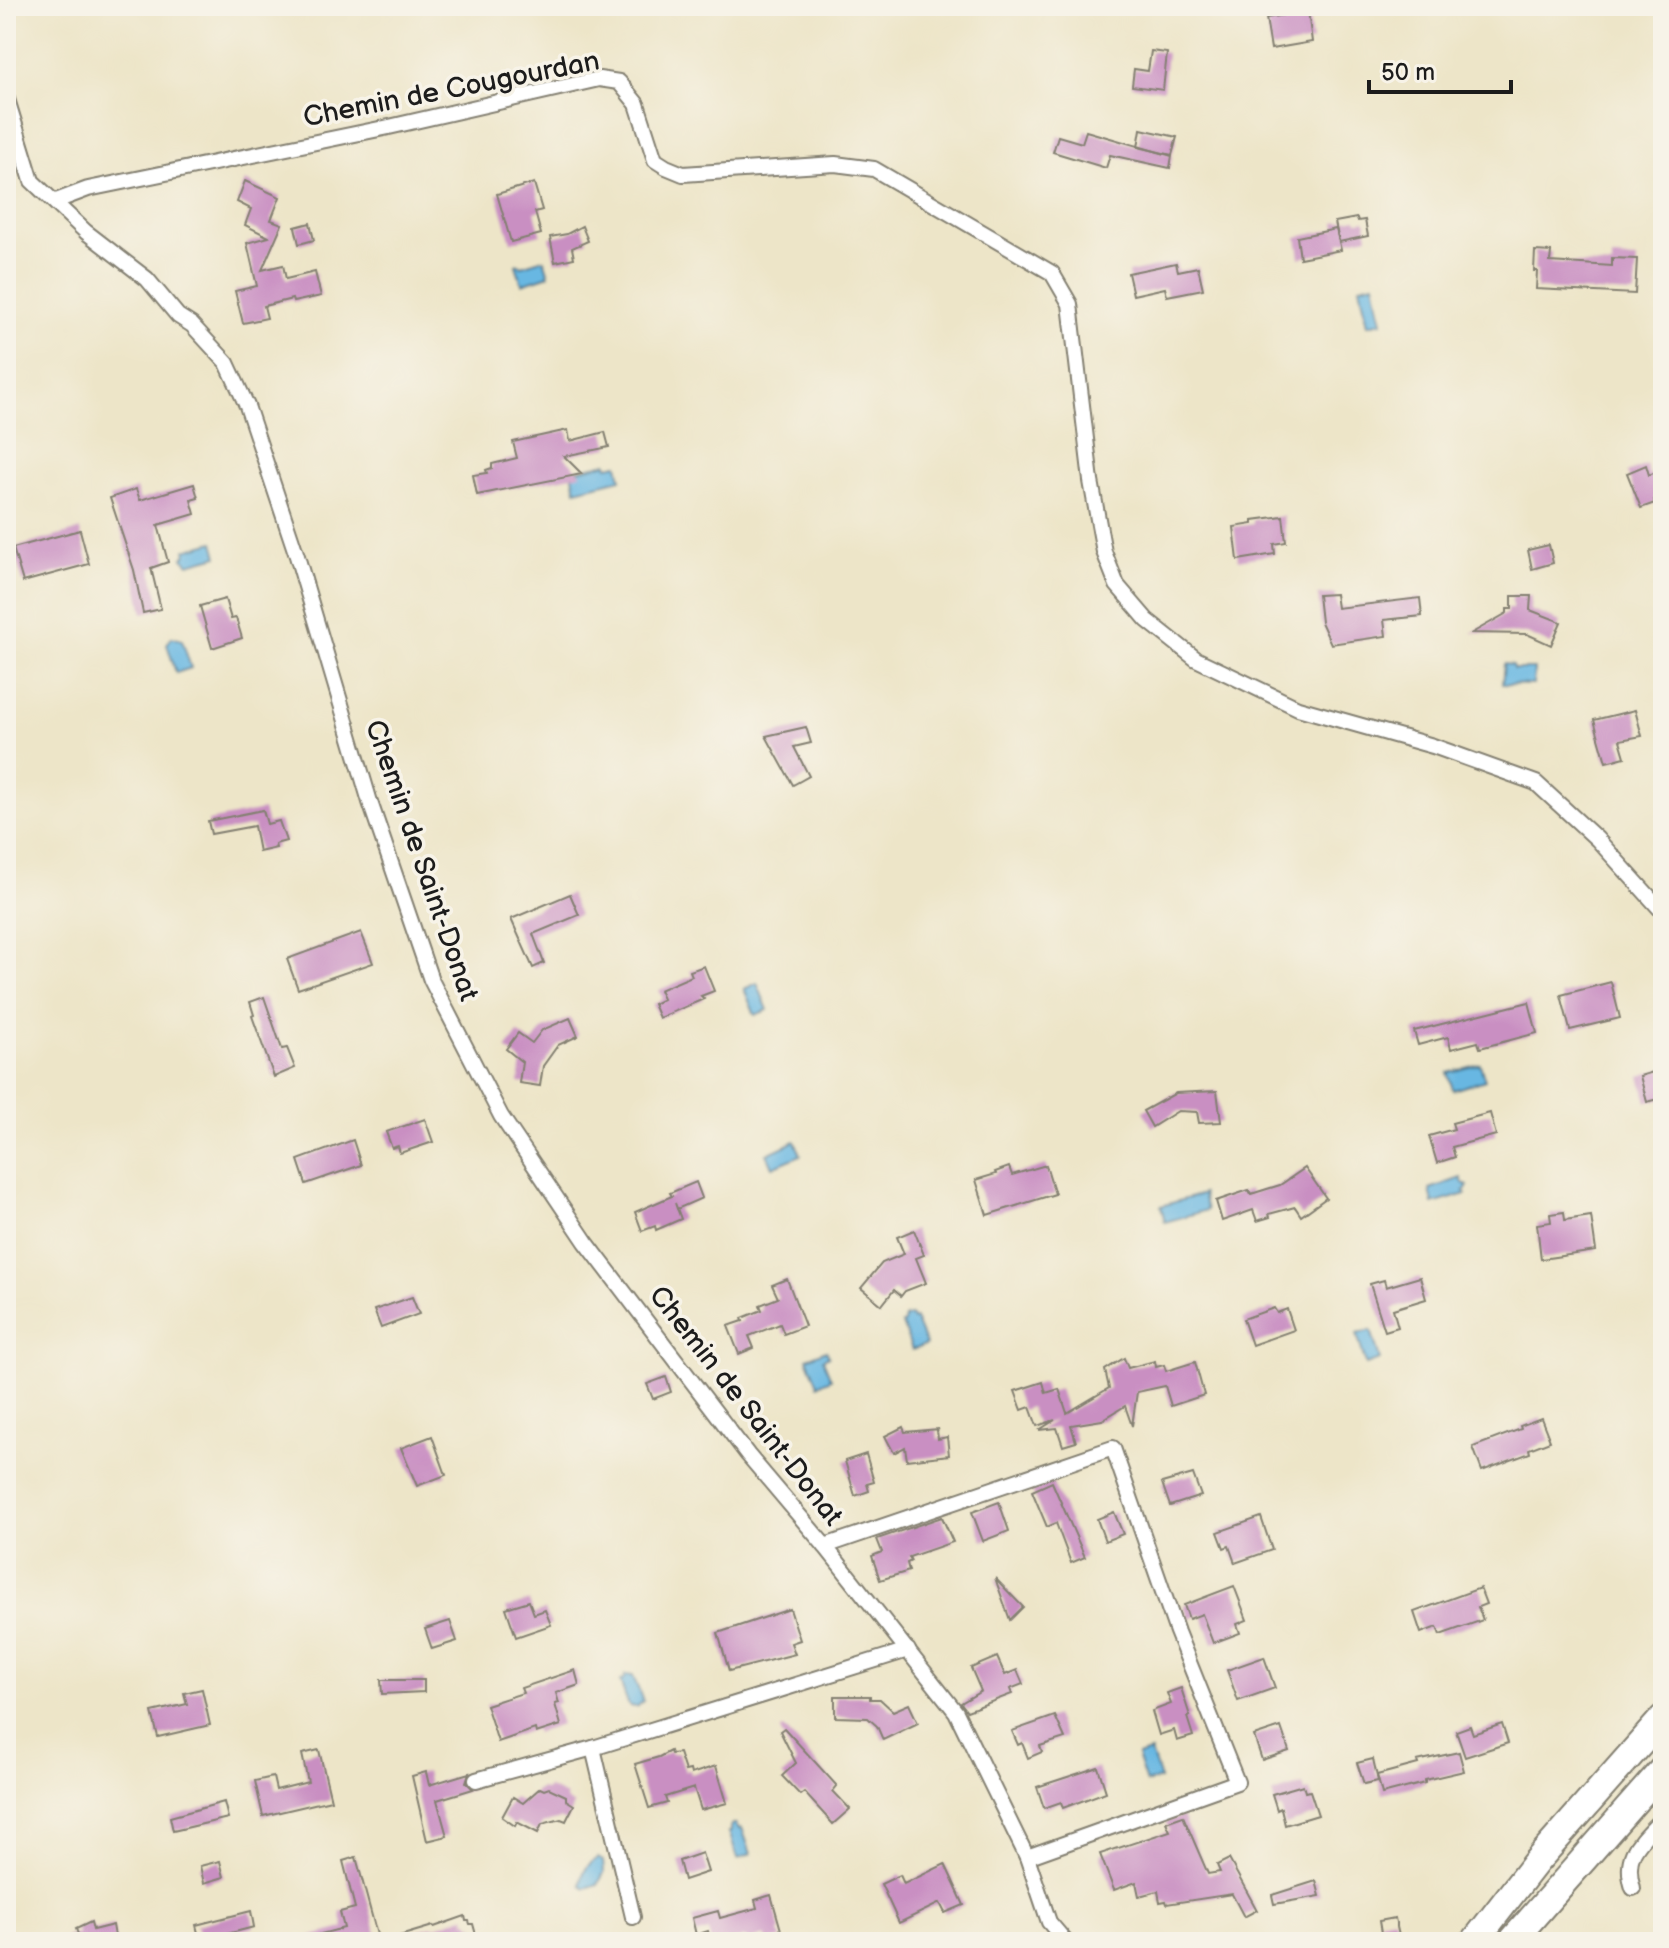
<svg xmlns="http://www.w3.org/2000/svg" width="1669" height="1948" viewBox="0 0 1669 1948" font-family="'Balsamiq Sans',sans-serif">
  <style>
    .water { fill: #67b7e2; stroke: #426a7f; stroke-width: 2 }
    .building { fill: #c98fc2 }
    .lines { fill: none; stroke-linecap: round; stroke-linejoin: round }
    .street-casing { stroke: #848072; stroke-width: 18 }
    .highway-casing { stroke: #848072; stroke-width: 30 }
    .street { stroke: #fff; stroke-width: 14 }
    .highway { stroke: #fff; stroke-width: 26 }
    .labels { text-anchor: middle; stroke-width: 7; stroke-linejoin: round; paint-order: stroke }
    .street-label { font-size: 28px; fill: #1c1c1c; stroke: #f7f3e8 }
  </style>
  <rect width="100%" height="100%" fill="#f7f3e8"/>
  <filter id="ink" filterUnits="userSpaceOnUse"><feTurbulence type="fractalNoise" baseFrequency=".0125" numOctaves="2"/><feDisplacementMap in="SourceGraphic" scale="16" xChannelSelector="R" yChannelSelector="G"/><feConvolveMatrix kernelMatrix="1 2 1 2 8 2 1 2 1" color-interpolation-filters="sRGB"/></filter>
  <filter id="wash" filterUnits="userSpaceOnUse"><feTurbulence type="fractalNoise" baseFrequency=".006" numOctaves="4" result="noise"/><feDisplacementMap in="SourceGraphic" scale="32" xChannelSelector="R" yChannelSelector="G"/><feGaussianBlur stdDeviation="1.8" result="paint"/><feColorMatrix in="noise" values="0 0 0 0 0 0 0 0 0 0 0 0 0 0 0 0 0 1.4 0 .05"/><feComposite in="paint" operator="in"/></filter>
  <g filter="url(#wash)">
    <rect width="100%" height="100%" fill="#ede5c8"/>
    <g class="water">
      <path d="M544,259L549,275L522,284L516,265L519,264L521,266Z"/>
      <path d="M1374,283L1382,322L1368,325L1360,286Z"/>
      <path d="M607,463L608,466L618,464L621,479L576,490L573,476L578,470Z"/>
      <path d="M214,542L218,556L189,564L183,558L186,554L185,550Z"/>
      <path d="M172,637L182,640L191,668L176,673L167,644Z"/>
      <path d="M1504,664L1512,665L1513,669H1534L1533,685L1502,684Z"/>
      <path d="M757,983L768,1010L755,1015L744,989Z"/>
      <path d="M1480,1064L1485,1080L1453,1090L1448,1073Z"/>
      <path d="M795,1141L801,1155L773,1167L767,1154Z"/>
      <path d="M1461,1178L1463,1183L1468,1186L1464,1191L1466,1194L1433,1204L1430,1189Z"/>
      <path d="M1203,1194L1207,1210L1165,1222L1161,1206Z"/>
      <path d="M910,1316L913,1320L915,1319L926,1345L912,1350L902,1324L904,1323L905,1317Z"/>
      <path d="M1371,1330L1380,1360L1366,1365L1357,1334Z"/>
      <path d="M826,1350L829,1356L823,1359L831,1379L818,1385L807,1358Z"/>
      <path d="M625,1675L633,1676L643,1701L637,1707L629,1706L620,1681L623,1680Z"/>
      <path d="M1151,1752L1160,1779L1146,1783L1137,1756Z"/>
      <path d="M733,1824H736L739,1829L742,1828L751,1854L738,1859L729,1832H731V1826Z"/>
      <path d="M598,1858L603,1861L604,1873L598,1884L586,1888L581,1885C581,1874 588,1863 598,1858Z"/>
    </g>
    <g id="blocks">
      <g class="building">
        <path d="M1308,11L1312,42L1271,49L1266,18Z"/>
        <path d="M1151,51L1167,53L1163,90L1132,86L1134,69L1148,71Z"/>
        <path d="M1141,129L1177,137L1172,155L1138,147Z"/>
        <path d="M1086,131L1172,156L1170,168L1110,155L1106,168L1053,152L1058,136L1082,143Z"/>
        <path d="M245,181L280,197L271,220L282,224L262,270L283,265L286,279L315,272L321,296L293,302L292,299L264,306L267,318L243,323L235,291L257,286L247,243L269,237L245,225L251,209L237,202Z"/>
        <path d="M534,183L542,210L535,212L541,234L511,242L497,194Z"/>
        <path d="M1357,218L1358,221L1365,220L1368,236L1339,242L1335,222Z"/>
        <path d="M310,223L314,240L299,244L295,227Z"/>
        <path d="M582,226L588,241L572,248L574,258L555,262L550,237L567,234Z"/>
        <path d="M1336,229L1341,250L1300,258L1297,237Z"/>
        <path d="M1535,251L1551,252L1550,262L1612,266V258L1637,259L1635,294L1536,289L1537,271H1534Z"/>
        <path d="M1176,263L1178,271L1198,267L1203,289L1167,296L1165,288L1133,295L1128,273Z"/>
        <path d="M568,430L570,441L605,432L609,447L564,456L582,474L477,495L473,475L487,473L486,470L492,468V464L517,458L513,442Z"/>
        <path d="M1646,465L1649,475L1663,469V496L1654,500L1655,503L1641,508L1627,473Z"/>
        <path d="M194,484L198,498L191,500L195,514L158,525L168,562L151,568L161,609L143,613L134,570L110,498L136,489L140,500Z"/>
        <path d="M1283,516L1286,542L1274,544L1275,554L1238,560L1234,527L1253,524V520Z"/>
        <path d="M80,530L89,564L23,582L13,548Z"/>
        <path d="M1549,545L1553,563L1532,569L1528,550Z"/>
        <path d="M1335,594L1337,608L1420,598L1422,616L1384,620L1386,636L1331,644L1321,622L1318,595Z"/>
        <path d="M1512,596H1531L1530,610L1561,622L1551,645L1527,634L1472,633L1507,613V609H1512Z"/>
        <path d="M225,599L231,619L236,618L242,638L212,648L200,606Z"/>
        <path d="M1635,710L1642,736L1620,740L1625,757L1606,762L1594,720Z"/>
        <path d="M806,727L811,743L794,747L809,776L793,785L766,736Z"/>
        <path d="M263,810L267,824L279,821L286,841L275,844L276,848L259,852L254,826L211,834L208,821Z"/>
        <path d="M570,894L579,915L533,934L544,963L533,968L511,919Z"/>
        <path d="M361,932L373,963L298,989L287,959Z"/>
        <path d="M704,966L714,991L701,996L704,999L659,1018L653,1004L663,999L659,990L692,976L690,971Z"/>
        <path d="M1611,982L1620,1018L1570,1030L1561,995Z"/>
        <path d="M264,997L282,1049L287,1048L295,1068L274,1077L252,1016L254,1015L250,1002Z"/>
        <path d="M1529,1002L1537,1033L1480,1048L1478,1042L1451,1049L1448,1037L1418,1045L1414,1031Z"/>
        <path d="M570,1018L578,1036L558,1045L543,1066L540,1086L519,1083L522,1062L506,1049L518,1033L532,1043L542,1030Z"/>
        <path d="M1663,1069V1098L1647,1102L1640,1076Z"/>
        <path d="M1217,1091L1221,1122L1199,1123L1197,1112L1178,1111L1152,1127L1143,1111L1176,1093Z"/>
        <path d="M1490,1113L1496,1135L1452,1147L1455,1157L1437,1163L1429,1136L1454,1129L1452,1123Z"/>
        <path d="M425,1119L433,1142L400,1153L398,1146L392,1148L386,1132Z"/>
        <path d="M353,1140L361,1165L306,1184L298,1160Z"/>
        <path d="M1046,1165L1055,1194L987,1215L976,1180L996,1174L995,1172L1009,1167L1012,1175Z"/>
        <path d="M1305,1168L1326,1198L1301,1216L1295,1207L1269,1214L1270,1217L1257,1221L1253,1210L1222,1221L1216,1201L1249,1190L1251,1194L1280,1185Z"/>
        <path d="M696,1182L702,1198L677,1209L675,1203L681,1219L656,1230L655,1226L642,1231L635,1212L672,1196L670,1193Z"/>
        <path d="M1564,1212L1565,1220L1591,1216L1596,1251L1541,1259L1537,1224L1551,1222L1550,1214Z"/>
        <path d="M914,1230L924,1255L916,1258L926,1283L905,1291L901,1296L894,1290L882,1305L861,1288L882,1263L904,1254L897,1237Z"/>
        <path d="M1420,1277L1426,1299L1393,1309L1398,1327L1385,1331L1370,1284L1384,1280L1386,1287Z"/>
        <path d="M787,1279L805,1326L784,1334L780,1324L749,1336L754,1348L739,1354L728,1326L743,1321L742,1318L762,1310L760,1305L778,1298L772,1285Z"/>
        <path d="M412,1297L419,1314L381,1328L374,1310Z"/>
        <path d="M1274,1308L1277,1313L1287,1309L1294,1330L1252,1345L1243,1319Z"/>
        <path d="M1124,1358L1128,1368L1155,1361L1156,1367L1164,1365L1166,1371L1195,1362L1204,1395L1171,1406L1165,1386L1137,1392L1132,1426L1125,1406L1102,1420L1071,1425L1076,1442L1063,1446L1057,1428L1039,1430L1055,1420L1037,1426L1030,1407L1022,1410L1015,1391L1043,1382L1046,1393L1059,1389L1067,1413L1109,1388L1105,1370Z"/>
        <path d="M666,1377L671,1392L653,1399L647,1384Z"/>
        <path d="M1541,1418L1550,1441L1529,1449L1530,1453L1482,1471L1473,1447L1521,1429L1520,1426Z"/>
        <path d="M903,1427L905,1432L939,1429L937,1430L938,1439L947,1437L949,1455L907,1460L905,1447L894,1453L885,1436Z"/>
        <path d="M432,1436L446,1475L417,1486L401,1448Z"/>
        <path d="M866,1454L874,1482L867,1484L869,1491L855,1496L845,1461Z"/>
        <path d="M1193,1474L1201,1496L1170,1506L1162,1483Z"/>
        <path d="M1052,1482L1085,1557L1071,1563L1056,1523L1047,1527L1032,1491Z"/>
        <path d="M999,1502L1009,1531L983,1541L972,1512Z"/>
        <path d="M1114,1512L1123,1534L1105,1541L1097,1519Z"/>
        <path d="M942,1517L953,1542L909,1557L911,1561L907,1563L909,1571L880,1580L872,1556L882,1552L877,1539Z"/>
        <path d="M1261,1517L1272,1550L1235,1563L1229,1546L1224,1548L1218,1532Z"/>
        <path d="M995,1578L1023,1607L1010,1620Z"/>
        <path d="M1234,1586L1247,1620L1237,1624L1240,1633L1213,1643L1202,1614L1189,1619L1184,1605Z"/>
        <path d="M1480,1588L1486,1604L1478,1607L1483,1620L1440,1635L1437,1627L1421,1633L1414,1612Z"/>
        <path d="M529,1601L534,1614L545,1610L551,1625L516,1637L506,1608Z"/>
        <path d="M790,1609L800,1640L791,1643L795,1654L729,1671L718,1633Z"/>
        <path d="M450,1621L457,1641L432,1649L425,1629Z"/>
        <path d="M997,1657L1005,1675L1017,1670L1023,1684L1010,1689L1012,1694L967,1711L961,1703L981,1691L971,1668Z"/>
        <path d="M1264,1657L1275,1688L1238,1701L1227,1670Z"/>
        <path d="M575,1670L579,1685L556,1693L559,1703L555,1704L561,1725L536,1733L535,1729L498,1742L486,1705L523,1693L521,1688Z"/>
        <path d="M381,1680H424V1692L382,1694Z"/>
        <path d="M1181,1688L1190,1716L1187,1717L1193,1736L1177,1741L1174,1730L1159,1735L1152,1711L1171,1704L1167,1693Z"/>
        <path d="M202,1689L210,1725L158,1737L152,1712L187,1704L184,1693Z"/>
        <path d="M835,1696H870V1699H880L893,1711L909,1704L918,1723L883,1740L877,1726L868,1718L835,1717Z"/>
        <path d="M1055,1716L1065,1738L1040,1746L1042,1752L1028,1758L1022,1743L1018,1745L1012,1731Z"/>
        <path d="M1502,1724L1508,1743L1465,1757L1456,1731L1470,1726L1473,1734Z"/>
        <path d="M1281,1727L1289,1751L1262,1760L1254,1736Z"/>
        <path d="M784,1728L837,1786L833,1791L850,1809L833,1824L804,1792L800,1795L782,1776L796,1763L780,1731Z"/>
        <path d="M319,1750L331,1800L263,1816L255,1781L273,1777L276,1790L308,1782L302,1754Z"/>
        <path d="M670,1751L671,1754L679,1753L685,1771L690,1770L691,1774L716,1766L727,1803L701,1810L694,1788L665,1797L667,1803L649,1808L635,1764L659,1757Z"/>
        <path d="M1459,1752L1464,1771L1425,1780V1783L1382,1794L1377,1775L1418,1764L1417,1761Z"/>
        <path d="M1373,1759L1378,1781L1364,1784L1357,1763Z"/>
        <path d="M1098,1767L1106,1792L1063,1808L1061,1802L1044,1808L1037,1787Z"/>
        <path d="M426,1772L429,1785L469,1773L466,1782L473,1789L437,1800L447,1836L427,1841L412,1776Z"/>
        <path d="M1303,1785L1305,1792L1310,1791L1318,1815L1285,1825L1281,1808L1277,1810L1272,1794Z"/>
        <path d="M540,1788L544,1790L549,1788L566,1796V1800L574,1805L566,1821L561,1819L542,1824L538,1833L517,1822L515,1826L502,1817L513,1797L523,1803Z"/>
        <path d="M224,1802L228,1818L173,1831L170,1817Z"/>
        <path d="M1183,1816L1208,1874L1220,1872L1217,1865L1229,1859L1257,1910L1244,1917L1232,1894L1167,1904L1166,1901L1160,1902L1158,1891L1139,1896L1136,1882L1114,1890L1100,1854L1170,1831L1166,1822Z"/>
        <path d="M702,1853L708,1872L684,1880L679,1861Z"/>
        <path d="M356,1857L379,1942H309V1937L344,1928L340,1912L355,1908L343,1861Z"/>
        <path d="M220,1861L224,1877L204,1883L200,1866Z"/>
        <path d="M945,1864L964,1905L945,1913L940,1903L899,1923L881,1884L900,1875L904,1884Z"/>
        <path d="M1316,1881L1320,1896L1274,1904L1272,1895Z"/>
        <path d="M771,1895L781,1930L779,1931L781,1938L767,1942L765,1935L748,1941L746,1937L729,1942H711L708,1931L696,1935L692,1918L718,1911L720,1918L757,1908L755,1900Z"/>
        <path d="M251,1911L254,1927L200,1941L196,1925Z"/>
        <path d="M465,1916L466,1921H469L470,1924H473L478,1942H394L393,1938L433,1926L434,1927Z"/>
        <path d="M1395,1918L1399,1936L1382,1939L1379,1921Z"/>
        <path d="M91,1922L93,1930L113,1925L116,1942H67L66,1937L78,1934L76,1929Z"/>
      </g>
    </g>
  </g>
  <g filter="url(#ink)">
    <use href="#blocks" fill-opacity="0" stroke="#848072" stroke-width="2"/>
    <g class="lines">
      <defs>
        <g id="street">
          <path d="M6,96L32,181L86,232L147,279L178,316L192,325L227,363L247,406L297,556L370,802L431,980L501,1116L586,1242L748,1455L825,1546L956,1712L1027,1857L1049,1922L1066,1942"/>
          <path d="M56,201L88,189L389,127L599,79L619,82L637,104L655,160L666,167L683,174L835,164L874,169L1052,273L1070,304L1091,481L1104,552L1117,585L1147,620L1196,659L1298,708L1433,746L1536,783L1597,839L1663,912"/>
          <path d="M825,1546L1113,1448L1177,1632L1237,1782L1027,1857"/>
          <path d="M593,1748L633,1917"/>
          <path d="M476,1780L593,1748L908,1650"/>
          <path d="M1633,1888C1622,1853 1641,1841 1663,1817"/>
        </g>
        <g id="highway">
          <path d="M1474,1942L1536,1862L1663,1718"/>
          <path d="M1511,1942L1663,1769"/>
        </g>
      </defs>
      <use href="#street" class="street-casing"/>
      <use href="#highway" class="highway-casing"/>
      <use href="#street" class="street"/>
      <use href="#highway" class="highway"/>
    </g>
  </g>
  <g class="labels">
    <g class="street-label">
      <text transform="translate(451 88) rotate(-11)" y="10">Chemin de Cougourdan</text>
      <text transform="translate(423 860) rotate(71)" y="10">Chemin de Saint-Donat</text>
      <text transform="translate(747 1405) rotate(52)" y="10">Chemin de Saint-Donat</text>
    </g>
  </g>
  <rect width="1669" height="1948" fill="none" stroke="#f7f3e8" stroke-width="32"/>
  <path d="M1369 80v12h142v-12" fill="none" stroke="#1c1c1c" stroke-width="4"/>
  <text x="1381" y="80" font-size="24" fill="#1c1c1c" stroke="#f7f3e8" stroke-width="6" paint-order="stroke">50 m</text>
</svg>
